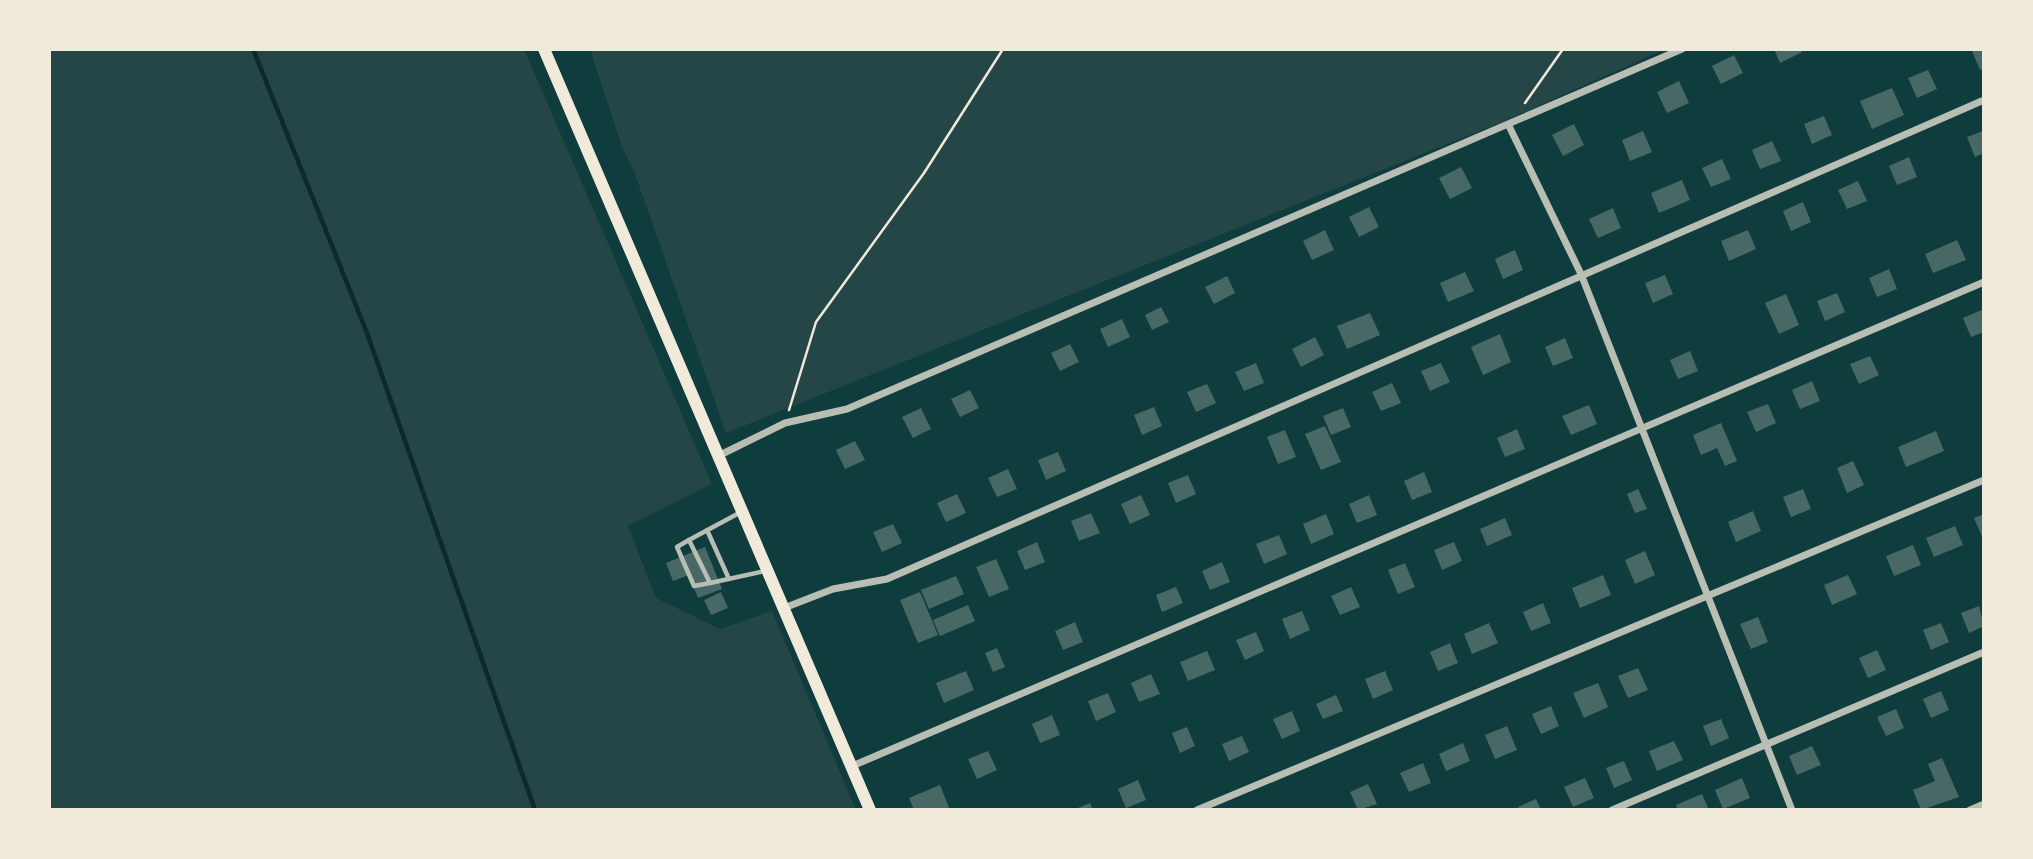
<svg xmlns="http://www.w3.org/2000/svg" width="2033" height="859" viewBox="0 0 2033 859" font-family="'Exo 2',sans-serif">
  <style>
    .green { fill: #244646 }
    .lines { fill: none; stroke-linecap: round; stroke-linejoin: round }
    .stream { stroke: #0a2a2b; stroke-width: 4.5 }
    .building { fill: #486865 }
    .path { stroke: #f1e9da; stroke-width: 2.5 }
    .service { stroke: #b8beb3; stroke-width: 4.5 }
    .minor { stroke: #b8beb3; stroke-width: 7 }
    .secondary { stroke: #f1e9da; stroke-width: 12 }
  </style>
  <rect width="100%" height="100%" fill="#0f3d3e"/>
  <g class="green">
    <path d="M49,49H524L712,484L628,526L656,598L720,629L772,611L856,810H49Z"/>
    <path d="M590,49H1665L1505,121L726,433L635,174L622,147Z"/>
  </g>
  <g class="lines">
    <path class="stream" d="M253,49L367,333L535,810"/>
  </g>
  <g class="building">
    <path d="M1774,49H1801L1802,52L1780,63Z"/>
    <path d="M1984,49V69L1980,70L1972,51Z"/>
    <path d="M1734,55L1743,73L1721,84L1712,66Z"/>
    <path d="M1928,70L1937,89L1917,98L1908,78Z"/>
    <path d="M1679,81L1689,103L1667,113L1657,92Z"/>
    <path d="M1892,88L1904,115L1872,129L1860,101Z"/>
    <path d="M1824,116L1832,135L1812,144L1804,124Z"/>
    <path d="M1574,124L1584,145L1563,156L1552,135Z"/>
    <path d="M1643,131L1652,152L1630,161L1622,140Z"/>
    <path d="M1983,131L1984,153L1975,157L1967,137Z"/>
    <path d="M1772,141L1781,161L1760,169L1752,150Z"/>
    <path d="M1909,157L1917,177L1897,185L1889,166Z"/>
    <path d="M1722,159L1731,179L1711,187L1702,168Z"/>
    <path d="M1461,167L1472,188L1450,199L1439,178Z"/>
    <path d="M1682,180L1690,200L1659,213L1651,193Z"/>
    <path d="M1858,181L1867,201L1847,209L1838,190Z"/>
    <path d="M1803,202L1811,222L1791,231L1783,211Z"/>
    <path d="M1369,207L1379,227L1359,237L1349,217Z"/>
    <path d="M1613,208L1621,228L1598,238L1589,219Z"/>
    <path d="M1325,230L1334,250L1312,260L1303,241Z"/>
    <path d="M1748,230L1756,249L1729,261L1721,241Z"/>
    <path d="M1957,240L1966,260L1933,273L1925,254Z"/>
    <path d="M1515,250L1523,270L1503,279L1495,259Z"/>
    <path d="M1889,269L1897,289L1877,297L1869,278Z"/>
    <path d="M1465,272L1474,291L1448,302L1440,283Z"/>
    <path d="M1665,275L1673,294L1653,303L1645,283Z"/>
    <path d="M1227,276L1235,293L1214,304L1205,287Z"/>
    <path d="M1837,293L1845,312L1825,321L1817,301Z"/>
    <path d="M1786,294L1799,325L1779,334L1765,303Z"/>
    <path d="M1161,307L1169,322L1152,330L1145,315Z"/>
    <path d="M1984,309V332L1971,337L1963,318Z"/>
    <path d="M1370,313L1380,335L1347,349L1337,326Z"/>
    <path d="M1122,319L1130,337L1108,347L1100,329Z"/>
    <path d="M1500,334L1511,362L1483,375L1471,347Z"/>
    <path d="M1315,337L1324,355L1301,367L1292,349Z"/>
    <path d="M1565,338L1573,358L1553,366L1545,347Z"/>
    <path d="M1070,344L1079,362L1060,371L1051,353Z"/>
    <path d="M1690,351L1698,371L1678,379L1670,360Z"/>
    <path d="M1870,356L1879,375L1859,384L1850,364Z"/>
    <path d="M1256,363L1264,383L1244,391L1235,372Z"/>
    <path d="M1441,363L1450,382L1430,391L1421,371Z"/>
    <path d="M1812,381L1820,401L1800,409L1792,390Z"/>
    <path d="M1392,383L1401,403L1381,411L1372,392Z"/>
    <path d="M1207,384L1216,403L1196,412L1187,392Z"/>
    <path d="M970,390L979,408L960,417L951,399Z"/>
    <path d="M1768,404L1776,423L1756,432L1747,412Z"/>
    <path d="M1589,405L1597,424L1571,435L1562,416Z"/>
    <path d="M1154,407L1162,426L1142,435L1134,415Z"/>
    <path d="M921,408L931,429L913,438L902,417Z"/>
    <path d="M1343,408L1351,427L1331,435L1323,416Z"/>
    <path d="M1721,423L1737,461L1725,466L1717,448L1701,455L1693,435Z"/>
    <path d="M1325,426L1341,462L1321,470L1305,434Z"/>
    <path d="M1517,429L1525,449L1505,457L1497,438Z"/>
    <path d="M1285,430L1296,457L1278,464L1267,437Z"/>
    <path d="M1936,431L1944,451L1906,467L1898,447Z"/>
    <path d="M855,441L865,460L845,469L836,450Z"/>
    <path d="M1058,452L1066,471L1046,480L1038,460Z"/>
    <path d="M1853,461L1864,485L1847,493L1837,468Z"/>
    <path d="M1008,469L1017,489L997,497L988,478Z"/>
    <path d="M1424,472L1432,492L1412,500L1404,481Z"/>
    <path d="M1188,475L1196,494L1176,503L1168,483Z"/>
    <path d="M1638,489L1647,509L1635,513L1627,494Z"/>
    <path d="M1803,489L1811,509L1791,517L1783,497Z"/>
    <path d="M957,494L966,513L946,522L937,503Z"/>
    <path d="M1141,495L1150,515L1130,524L1121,504Z"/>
    <path d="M1369,495L1377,515L1357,523L1349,504Z"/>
    <path d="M1753,511L1761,531L1736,542L1728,522Z"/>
    <path d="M1091,513L1100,533L1079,541L1071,521Z"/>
    <path d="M1326,514L1334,534L1311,544L1303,524Z"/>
    <path d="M1984,514V541L1974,518Z"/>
    <path d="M1505,518L1512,535L1487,546L1480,529Z"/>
    <path d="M893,524L902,543L882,552L873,532Z"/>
    <path d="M1955,526L1963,545L1934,557L1926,538Z"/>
    <path d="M1279,535L1287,554L1264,564L1256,544Z"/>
    <path d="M1037,542L1045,562L1025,570L1017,551Z"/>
    <path d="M1454,542L1462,561L1442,570L1434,550Z"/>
    <path d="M1913,545L1921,565L1894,576L1886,556Z"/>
    <path d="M705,547L722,589L698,598L689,575L673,581L666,563Z"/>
    <path d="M1645,551L1655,575L1635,584L1625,560Z"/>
    <path d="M996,559L1009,589L989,597L976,567Z"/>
    <path d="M1222,562L1230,582L1210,590L1202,571Z"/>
    <path d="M1405,563L1415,587L1398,594L1388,570Z"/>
    <path d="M1603,575L1611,595L1580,608L1572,588Z"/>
    <path d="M1848,575L1857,594L1832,605L1824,585Z"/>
    <path d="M956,576L964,594L929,609L921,590Z"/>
    <path d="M1176,587L1183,603L1162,612L1156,595Z"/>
    <path d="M1351,587L1360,607L1340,615L1331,596Z"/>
    <path d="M721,592L728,608L711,615L704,600Z"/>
    <path d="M920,592L938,635L918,643L900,600Z"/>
    <path d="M1543,603L1551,623L1531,631L1523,612Z"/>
    <path d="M968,605L975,621L940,636L933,620Z"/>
    <path d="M1979,606L1984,626L1969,633L1961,613Z"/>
    <path d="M1302,611L1310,630L1290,639L1282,619Z"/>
    <path d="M1758,617L1768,642L1751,649L1740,624Z"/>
    <path d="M1075,622L1083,642L1063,650L1055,631Z"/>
    <path d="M1489,623L1498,643L1472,654L1464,634Z"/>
    <path d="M1941,623L1949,642L1931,650L1923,630Z"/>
    <path d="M1256,632L1264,651L1245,660L1236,640Z"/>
    <path d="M1450,643L1458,663L1438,671L1430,652Z"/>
    <path d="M997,648L1005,667L993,672L985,653Z"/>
    <path d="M1877,650L1886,670L1868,678L1859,658Z"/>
    <path d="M1207,651L1215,670L1188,681L1180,662Z"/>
    <path d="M1638,668L1648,690L1628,698L1618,676Z"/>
    <path d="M966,671L974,690L944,703L936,683Z"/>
    <path d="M1385,671L1393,690L1373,699L1365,679Z"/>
    <path d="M1151,674L1160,694L1139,702L1131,683Z"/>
    <path d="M1598,683L1608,707L1584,718L1573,693Z"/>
    <path d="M1941,691L1949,710L1931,718L1923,699Z"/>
    <path d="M1108,693L1116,712L1096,721L1088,701Z"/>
    <path d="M1336,695L1343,711L1323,719L1316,704Z"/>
    <path d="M1551,706L1559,726L1541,734L1532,714Z"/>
    <path d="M1896,709L1904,728L1886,736L1877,717Z"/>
    <path d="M1292,711L1300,731L1282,739L1273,719Z"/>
    <path d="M1052,715L1060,735L1040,743L1032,724Z"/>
    <path d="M1721,719L1729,738L1711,746L1703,726Z"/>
    <path d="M1507,726L1517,750L1495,759L1485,735Z"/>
    <path d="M1187,727L1195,746L1180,753L1172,733Z"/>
    <path d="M1242,736L1249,752L1229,761L1222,744Z"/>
    <path d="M1674,741L1683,760L1657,771L1649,751Z"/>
    <path d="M1463,743L1470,761L1446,771L1439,754Z"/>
    <path d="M1812,746L1821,765L1797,775L1789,756Z"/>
    <path d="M988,751L997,770L977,779L968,759Z"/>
    <path d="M1942,758L1959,797L1921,810L1913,790L1935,781L1928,764Z"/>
    <path d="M1624,761L1632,780L1614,788L1606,768Z"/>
    <path d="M1423,763L1431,783L1409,792L1400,773Z"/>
    <path d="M1585,778L1594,798L1573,807L1564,787Z"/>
    <path d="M1742,778L1750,798L1723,809L1715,790Z"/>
    <path d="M1138,780L1146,800L1126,808L1118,789Z"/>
    <path d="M1368,784L1377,804L1358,810L1350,792Z"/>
    <path d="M940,785L950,810H914L909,798Z"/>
    <path d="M1702,794L1709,810H1678L1676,805Z"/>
    <path d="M1536,799L1541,810H1519L1518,807Z"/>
    <path d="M1090,803L1093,810H1073Z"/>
  </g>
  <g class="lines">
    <g class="path">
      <path d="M1525,103L1563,49"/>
      <path d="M789,410L816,322L924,173L1003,49"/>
    </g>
    <g class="service">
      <path d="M741,512L689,540L710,583L765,571"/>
      <path d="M707,530L729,579"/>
      <path d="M689,540L677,547L694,586L710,583"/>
    </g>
    <g class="minor">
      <path d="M1509,126L1581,274L1792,810"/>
      <path d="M718,456L785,423L847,409L1682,49"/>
      <path d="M784,608L833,589L887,579L1984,100"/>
      <path d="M850,767L1984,282"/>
      <path d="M1197,810L1984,480"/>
      <path d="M1612,810L1984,652"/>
      <path d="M1970,810L1984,804"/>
    </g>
    <path class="secondary" d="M544,49L870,810"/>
  </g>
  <rect width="2033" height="859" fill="none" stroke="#f1e9da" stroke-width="102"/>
</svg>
